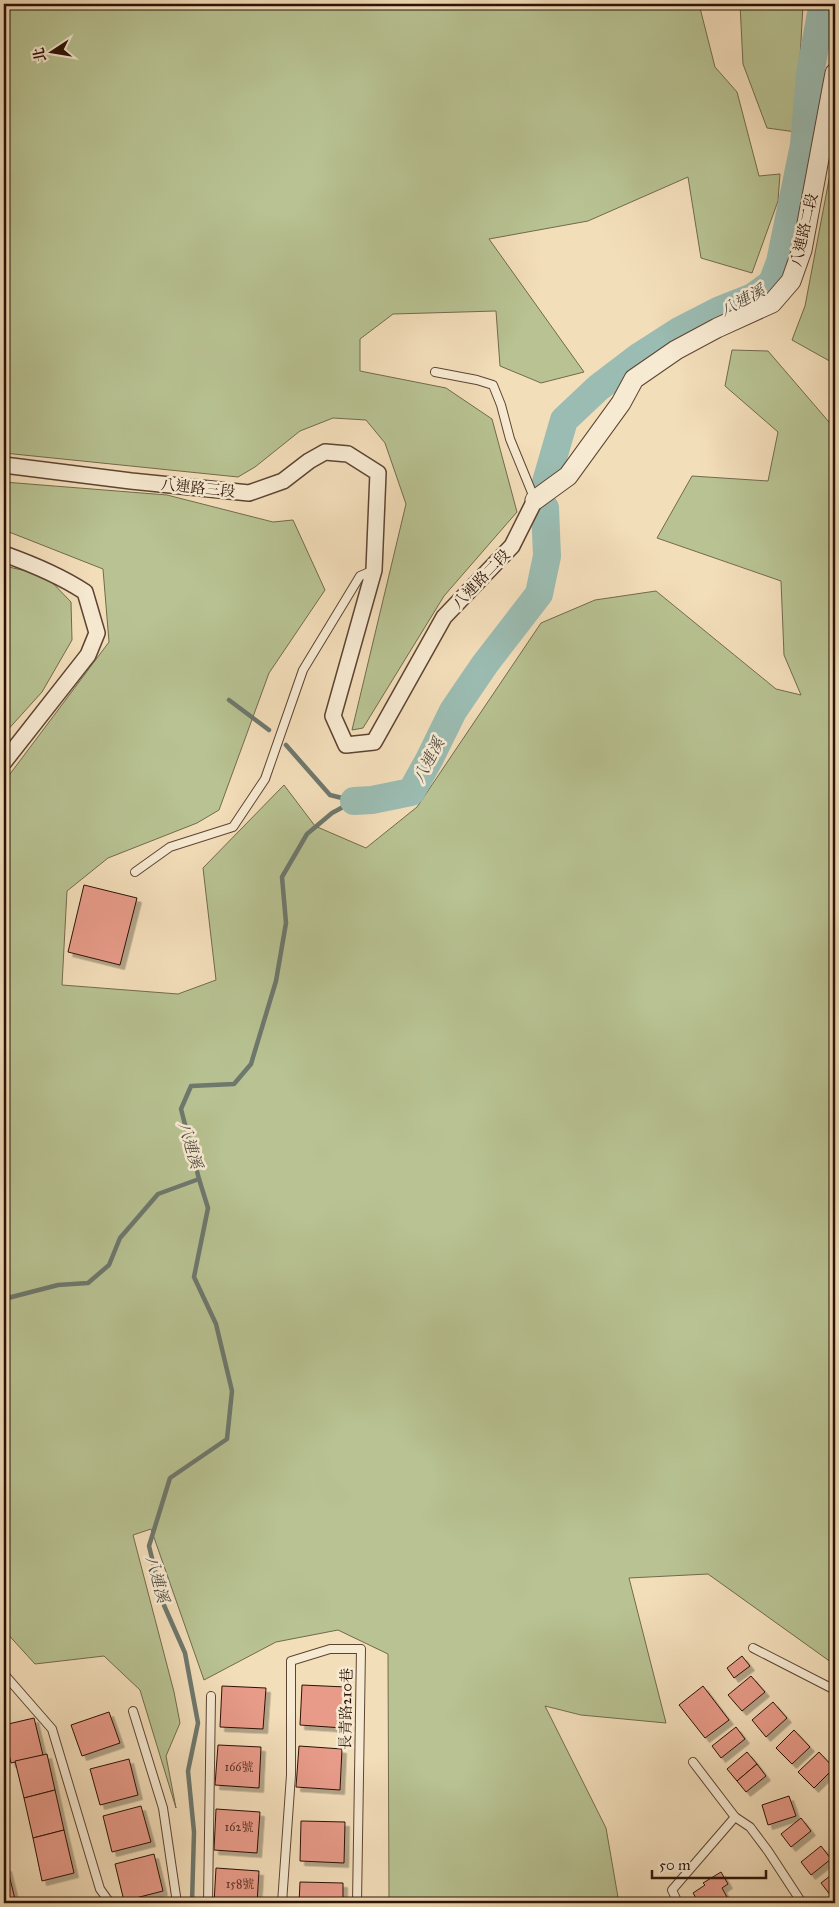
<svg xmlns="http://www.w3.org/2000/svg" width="839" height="1907" viewBox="0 0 839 1907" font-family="'IM FELL Great Primer','Noto Serif TC',serif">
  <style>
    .green { fill: #b8c292; stroke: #726a4c }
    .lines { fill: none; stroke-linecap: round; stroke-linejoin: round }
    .stream { stroke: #6e786d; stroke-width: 4.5 }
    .river { stroke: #9bbcb2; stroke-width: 28 }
    .building { fill: #e89b89; stroke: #2b1105; filter: url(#shadow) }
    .service-casing { stroke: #5d4432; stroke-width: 10 }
    .minor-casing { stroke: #5d4432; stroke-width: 18 }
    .tertiary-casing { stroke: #5d4432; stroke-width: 21 }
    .service { stroke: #f7ead2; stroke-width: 8 }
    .minor { stroke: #f7ead2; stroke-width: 15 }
    .tertiary { stroke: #f7ead2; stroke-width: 19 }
    .labels { text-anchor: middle; stroke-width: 5; stroke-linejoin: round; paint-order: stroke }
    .number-label { font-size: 12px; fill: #5a3426 }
    .street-label { font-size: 15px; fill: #2b1105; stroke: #f7ead2 }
    .water-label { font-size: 16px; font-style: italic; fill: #524d42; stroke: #f7ead2 }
  </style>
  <defs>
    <filter id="shadow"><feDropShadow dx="4.5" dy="4.5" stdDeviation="0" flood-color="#0004"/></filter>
  </defs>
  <rect width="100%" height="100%" fill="#f3deba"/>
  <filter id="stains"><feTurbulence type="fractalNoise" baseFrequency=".004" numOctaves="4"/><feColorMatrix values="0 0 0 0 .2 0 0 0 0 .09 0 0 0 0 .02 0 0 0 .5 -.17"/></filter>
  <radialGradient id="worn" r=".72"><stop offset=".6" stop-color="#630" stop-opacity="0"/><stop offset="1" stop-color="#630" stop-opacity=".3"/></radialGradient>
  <g class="green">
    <path d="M4,4H699L715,67L737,92L759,176L780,174L778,201L752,273L701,258L688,177L588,221L489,239L584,372L541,383L500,366L496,311L393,314L360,339V371L446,388L492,419L517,512L444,596L363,728L352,730L406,504L385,443L366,420L333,418L300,431L255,467L238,477L4,453Z"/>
    <path d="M740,4H803L796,132L767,128L743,64Z"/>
    <path d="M835,148V364L792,340L805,306Z"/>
    <path d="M732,350L768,351L835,429V1665L708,1574L629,1578L666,1723L581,1715L545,1706L606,1828L619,1903H389L388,1654L338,1630L276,1642L204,1680L151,1529L133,1535L174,1692L180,1723L166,1756L176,1808L140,1690L104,1656L35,1664L4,1630V782L109,642L103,569L4,530V482L167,495L273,522L293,520L325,590L269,673L219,810L197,823L108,858L67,891L62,985L178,994L216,980L203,868L284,785L315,826L366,848L417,807L541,623L595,600L656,591L776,689L801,695L784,655L781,581L657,538L692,476L768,481L778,432L725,386Z"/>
    <path d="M4,566L45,575L71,602L72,640L42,692L4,734Z"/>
  </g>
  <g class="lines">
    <g class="stream">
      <path d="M229,700L269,730"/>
      <path d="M286,745L330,795L354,801"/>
      <path d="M4,1299L58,1285L88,1283L109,1265L120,1238L158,1194L199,1179"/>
      <path d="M192,1903L194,1832L188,1771L198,1723L185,1653L163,1603L149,1546L170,1478L227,1439L232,1391L216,1324L194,1277L208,1208L199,1179L181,1109L191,1086L234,1084L251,1064L276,981L286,923L282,877L307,834L332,813L354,801"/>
    </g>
    <g class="river">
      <path d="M544,489L564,420L598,388L640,356L679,331L720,310L753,297L772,283L780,262L804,145L810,74L822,8L821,4"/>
      <path d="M354,801L372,800L411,792L429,760L453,711L485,664L539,594L547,556L545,508"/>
    </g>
  </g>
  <g class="building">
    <path d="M84,885L137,898L120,965L68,952Z"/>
    <path d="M742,1656L750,1666L734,1678L727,1668Z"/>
    <path d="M751,1676L765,1692L742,1711L728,1695Z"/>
    <path d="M302,1685L346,1687L343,1728L300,1725Z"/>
    <path d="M222,1686L266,1688L263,1729L220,1727Z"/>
    <path d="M703,1686L729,1720L705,1738L679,1705Z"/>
    <path d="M773,1702L787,1718L766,1737L752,1720Z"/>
    <path d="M109,1712L120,1743L82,1756L71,1725Z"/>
    <path d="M34,1718L43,1755L11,1763L4,1733V1725Z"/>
    <path d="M736,1727L745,1739L721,1758L712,1746Z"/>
    <path d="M794,1730L810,1747L792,1764L776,1748Z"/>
    <path d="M218,1745L261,1747L259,1788L215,1785Z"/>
    <path d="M299,1746L342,1749L340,1790L296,1787Z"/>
    <path d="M747,1752L757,1764L737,1781L727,1769Z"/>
    <path d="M819,1752L834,1768L814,1788L798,1772Z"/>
    <path d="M47,1754L55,1790L24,1798L15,1761Z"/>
    <path d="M129,1759L138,1795L100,1805L90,1769Z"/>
    <path d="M757,1764L766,1776L746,1792L737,1781Z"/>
    <path d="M55,1790L64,1830L33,1838L24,1798Z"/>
    <path d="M789,1796L796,1816L768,1825L762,1805Z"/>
    <path d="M141,1806L151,1842L112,1852L103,1816Z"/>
    <path d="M216,1809L260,1812L257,1853L214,1850Z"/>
    <path d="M801,1818L811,1831L791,1847L781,1834Z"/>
    <path d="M301,1821L345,1822L344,1863L300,1861Z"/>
    <path d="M64,1830L74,1873L42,1881L33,1838Z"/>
    <path d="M821,1846L831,1859L811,1875L801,1862Z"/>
    <path d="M154,1854L163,1891L124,1901L115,1864Z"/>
    <path d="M4,1867H7L16,1903H4Z"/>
    <path d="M216,1868L259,1871L257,1903H214Z"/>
    <path d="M721,1872L728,1884L722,1888L728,1899L722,1903H699L693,1893L705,1885L703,1883Z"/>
    <path d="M835,1872V1893L831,1896L821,1883Z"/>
    <path d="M300,1882L343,1883V1903H299Z"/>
  </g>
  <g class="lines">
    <defs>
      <g id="service">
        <path d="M435,372L477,380L493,385L501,405L510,439L535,500"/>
        <path d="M135,872L170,847L233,827L265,779L303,670L360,576L374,570"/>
        <path d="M753,1648L835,1690"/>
        <path d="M4,1674L52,1729L100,1889L110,1903"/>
        <path d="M133,1711L163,1808L177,1903"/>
        <path d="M693,1762L735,1817L750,1827L768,1851L802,1903"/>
        <path d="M208,1903L211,1696"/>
        <path d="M282,1903L291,1775V1661L330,1649H361L357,1903"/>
        <path d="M678,1903L672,1890L735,1817"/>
      </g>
      <g id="minor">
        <path d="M4,465L131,481L249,493L283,481L309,461L325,452L348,454L378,473L374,570L333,716L346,745L374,742L444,617L512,546L535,500"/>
        <path d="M4,554C32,564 59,575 85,592L97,633L88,655L4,762"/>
      </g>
      <path id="tertiary" d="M535,500L568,476L621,403L634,379L676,350L717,328L772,303L791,281L802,250L835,73"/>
    </defs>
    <use href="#service" class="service-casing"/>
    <use href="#minor" class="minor-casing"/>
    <use href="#tertiary" class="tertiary-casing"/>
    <use href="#service" class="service"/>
    <use href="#minor" class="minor"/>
    <use href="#tertiary" class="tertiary"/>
  </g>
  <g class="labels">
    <g class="number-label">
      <text x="239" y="1771">166號</text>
      <text x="239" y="1831">162號</text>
      <text x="240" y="1888">158號</text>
    </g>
    <g class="street-label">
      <text transform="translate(804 230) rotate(-77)" y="5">八連路二段</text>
      <text transform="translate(198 488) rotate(6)" y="5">八連路三段</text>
      <text transform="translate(481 579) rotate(-46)" y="5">八連路二段</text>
      <text transform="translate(346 1709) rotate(-89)" y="5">長青路210巷</text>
    </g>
    <g class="water-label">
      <text transform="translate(742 300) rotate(-28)" y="6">八連溪</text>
      <text transform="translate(428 760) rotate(-62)" y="6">八連溪</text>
      <text transform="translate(191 1145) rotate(74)" y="6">八連溪</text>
      <text transform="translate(158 1579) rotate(75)" y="6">八連溪</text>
    </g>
  </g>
  <rect width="839" height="1907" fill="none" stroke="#f3deba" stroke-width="20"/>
  <rect x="5" y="5" width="829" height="1897" fill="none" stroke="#2b1105" stroke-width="2.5"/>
  <rect x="10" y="10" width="819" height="1887" fill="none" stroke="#2b1105"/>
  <g transform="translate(52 52) rotate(258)" stroke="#f7ead2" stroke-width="4" paint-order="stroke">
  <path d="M0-4L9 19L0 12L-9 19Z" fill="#2b1105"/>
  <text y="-8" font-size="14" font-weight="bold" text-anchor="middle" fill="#2b1105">北</text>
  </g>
  <path d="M652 1870v8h114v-8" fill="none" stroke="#2b1105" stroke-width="2.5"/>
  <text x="659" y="1870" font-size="15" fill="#2b1105" stroke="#f7ead2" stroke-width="4" paint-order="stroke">50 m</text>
  <rect width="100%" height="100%" filter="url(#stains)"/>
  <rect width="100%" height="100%" fill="url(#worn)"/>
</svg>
